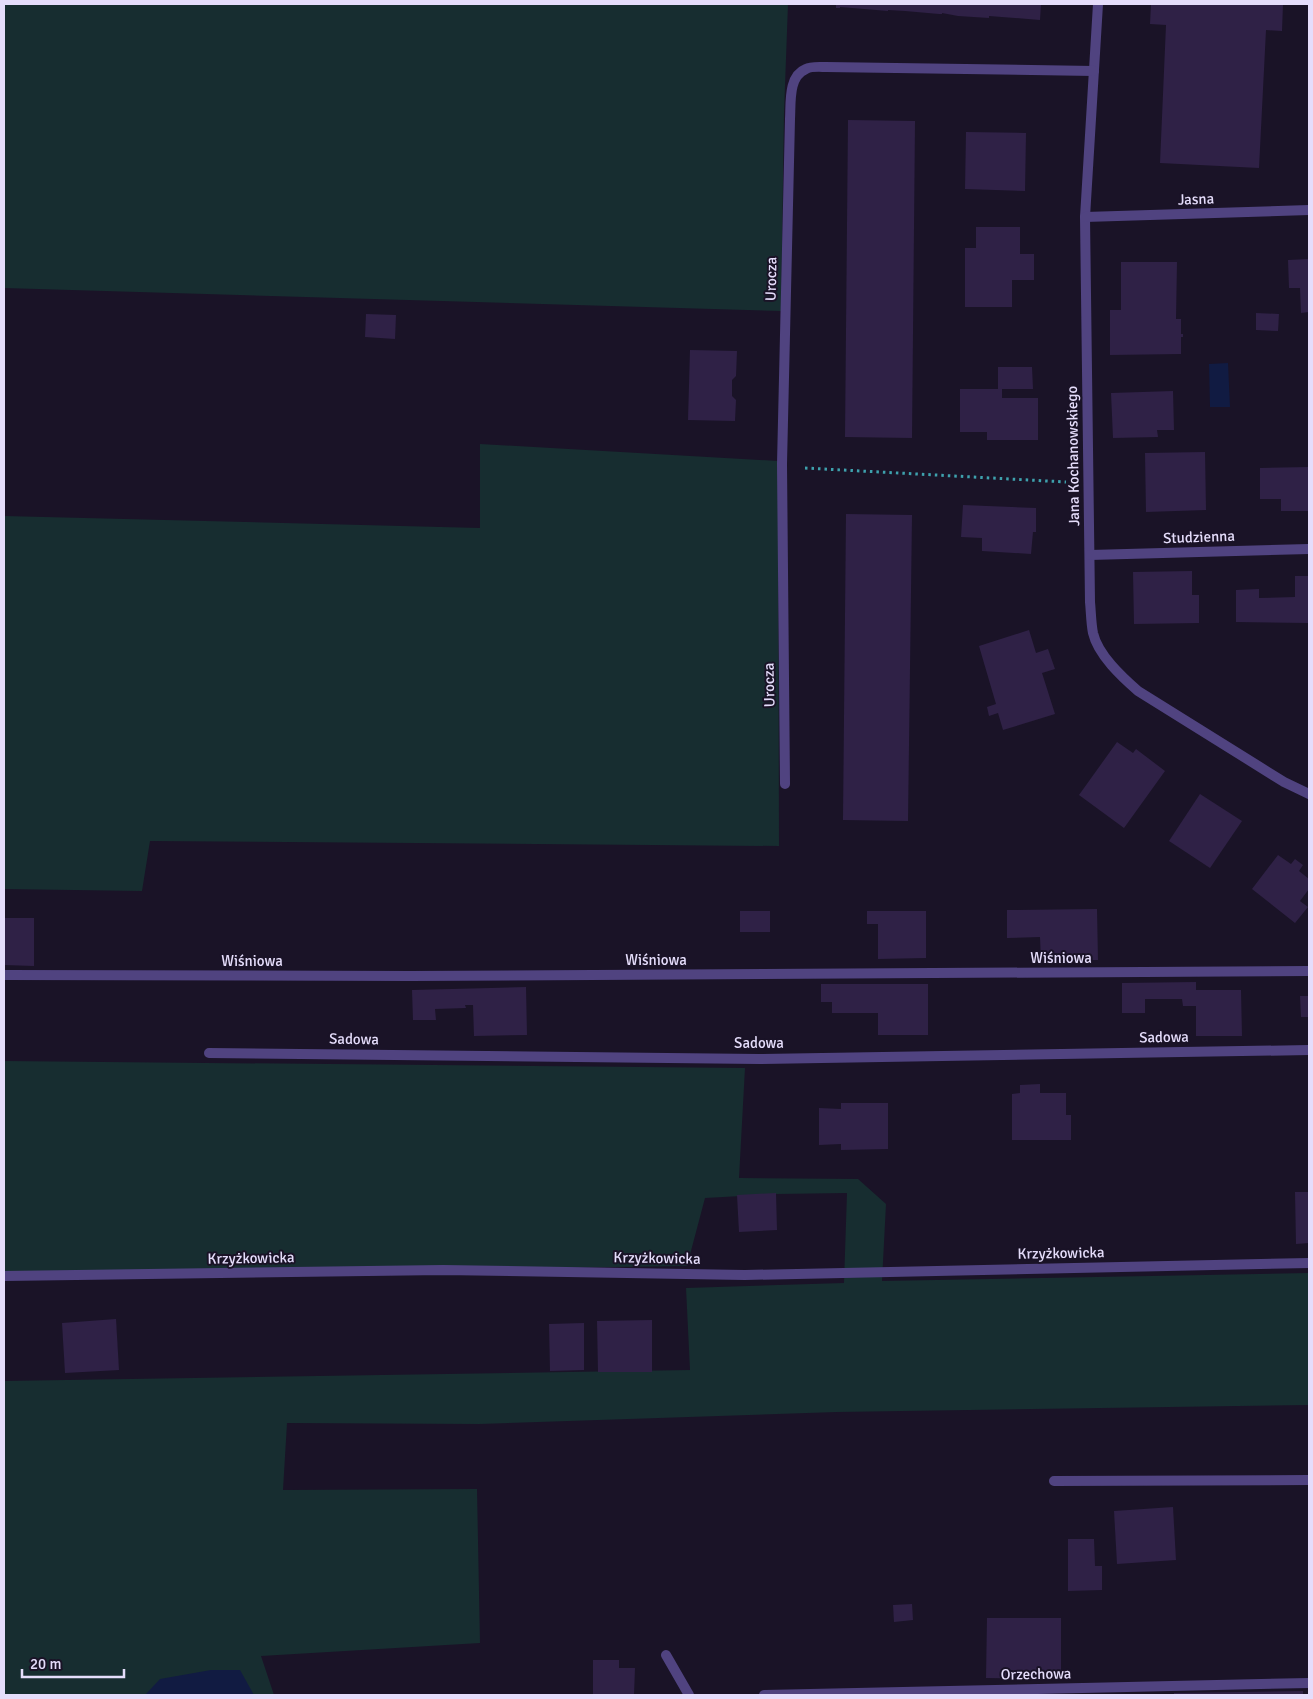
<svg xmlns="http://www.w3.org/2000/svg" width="1313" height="1699" viewBox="0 0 1313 1699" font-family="Signika,sans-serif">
	<rect width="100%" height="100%" fill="#1a1327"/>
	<g fill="#172d30">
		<path d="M4,4H788L784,113L781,311L4,288Z"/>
		<path d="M480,444L778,461L779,846L150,841L142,891L4,889V516L480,528Z"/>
		<path d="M4,1061L745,1068L739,1178L858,1179L886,1204L882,1281L1309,1273V1405L837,1412L479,1424L287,1423L283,1490L477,1489L480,1643L261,1656L274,1695H4V1381L690,1370L686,1288L844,1283L847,1193L776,1194L705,1198L687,1266L4,1276Z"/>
	</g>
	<g fill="#111b42">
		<path d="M1228,363L1230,407H1210L1209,364Z"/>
		<path d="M211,1670H240L254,1695H145L160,1679Z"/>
	</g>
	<g fill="#2f2146">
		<path d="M836,4H1041L1040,20L989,16V18L958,16L942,13V14H939L905,11L888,10V11L840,7V8H836Z"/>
		<path d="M1151,4H1283L1282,31L1266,30L1259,168L1160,163L1166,25L1150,24Z"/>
		<path d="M848,120L915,121L912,438L845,437Z"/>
		<path d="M966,132L1026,133L1025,191L965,189Z"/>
		<path d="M976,227H1020V254H1034V280H1012V307H965V248H976Z"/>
		<path d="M1309,259V312L1301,313L1300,288H1289L1288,260Z"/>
		<path d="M1121,262H1177L1176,319H1181V334H1183V337H1181V354L1110,355V310H1121Z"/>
		<path d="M1256,313L1279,314L1278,331L1256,330Z"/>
		<path d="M366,314L396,315L395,339L365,337Z"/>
		<path d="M690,350L737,351L736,376L732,380V396L736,400L735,421L688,420Z"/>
		<path d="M998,367H1032L1033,389H1002V398H1038V440H987V432H960V389H998Z"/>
		<path d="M1173,391L1174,430H1157L1158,437L1113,438L1111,393Z"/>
		<path d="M1205,452L1206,510L1146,512L1145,453Z"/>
		<path d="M1309,467V511H1281V499H1260V468Z"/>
		<path d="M963,505L1036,508V532H1033L1031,554L982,551V538L961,537Z"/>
		<path d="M846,514L912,515L908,821L843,820Z"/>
		<path d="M1192,571V595H1199V623L1134,624L1133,572Z"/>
		<path d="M1295,576H1309V623L1236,622V590L1259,589V598L1295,597Z"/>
		<path d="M1029,630L1036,653L1048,649L1055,669L1042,673L1055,714L1003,730L998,713L989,716L987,707L996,704L979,646Z"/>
		<path d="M1117,742L1133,753L1136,749L1165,771L1124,828L1079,795Z"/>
		<path d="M1200,794L1242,821L1210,868L1169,841Z"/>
		<path d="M1278,855L1291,864L1295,859L1303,865L1299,871L1309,879V889L1300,901L1308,907L1295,923L1252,889Z"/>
		<path d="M1097,909L1098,960L1041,961L1040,937L1007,938V910Z"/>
		<rect x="740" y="911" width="30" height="21"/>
		<path d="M867,911H926V958L878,959V924H867Z"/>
		<path d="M4,918H34V966L4,965Z"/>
		<path d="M1196,982V990H1241L1242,1036H1196V1006H1183L1182,999H1145V1013H1122V983Z"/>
		<path d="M821,984H928V1035H878V1013H832V1002H821Z"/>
		<path d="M526,987L527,1035L474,1036L473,1005H465L466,1008L435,1009L436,1020H413L412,990Z"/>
		<path d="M1300,996H1309V1017H1301Z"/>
		<path d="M1040,1084V1093H1066V1115H1071V1140H1012V1094L1020,1093V1085Z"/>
		<path d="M841,1103H888V1149L841,1150V1144L819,1145V1108L841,1109Z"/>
		<path d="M1295,1192H1309V1243L1296,1244Z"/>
		<path d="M776,1193L777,1230L739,1232L737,1195Z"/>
		<path d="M116,1319L119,1370L65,1373L62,1323Z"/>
		<path d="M652,1320V1372H598L597,1321Z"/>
		<path d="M584,1323V1370L550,1371L549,1324Z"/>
		<path d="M1173,1507L1176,1560L1117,1564L1114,1511Z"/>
		<path d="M1068,1539H1094L1095,1566H1102V1590L1068,1591Z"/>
		<path d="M912,1604L913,1620L894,1622L893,1605Z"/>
		<path d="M987,1618H1061V1679L986,1678Z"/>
		<path d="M593,1660H619V1668H635L634,1695H593Z"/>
		<path d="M1303,1691V1695H1174V1693Z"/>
	</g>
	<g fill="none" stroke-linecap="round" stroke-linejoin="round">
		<path stroke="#3ea1ad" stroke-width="3" stroke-dasharray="2.5 4" stroke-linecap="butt" d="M805,468L1066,482"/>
		<path stroke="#504380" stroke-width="10" d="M1054,1481L1309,1480"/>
		<g stroke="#504380" stroke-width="10">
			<path d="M1098,4L1085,217L1090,602C1091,612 1091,623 1093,633C1098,655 1122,677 1138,691L1284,782L1309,794"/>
			<path d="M1085,217L1309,210"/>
			<path d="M1090,555L1309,549"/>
			<path d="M785,784L782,464L790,119C791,103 788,76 806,69C811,66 820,67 826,67L1094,71"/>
			<path d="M4,975L411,976L1309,971"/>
			<path d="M209,1053L759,1059L1309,1050"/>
			<path d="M4,1276L443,1270L745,1275L1309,1263"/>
			<path d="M666,1655L689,1695"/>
			<path d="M764,1695L1309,1683"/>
		</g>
	</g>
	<g text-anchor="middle" stroke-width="4" stroke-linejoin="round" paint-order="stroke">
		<g font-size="15" fill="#e5ddfb" stroke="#1a1327">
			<text transform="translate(1196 199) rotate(-2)" y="5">Jasna</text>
			<text transform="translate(771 279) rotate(-89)" y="5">Urocza</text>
			<text transform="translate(1073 456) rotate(-91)" y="5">Jana Kochanowskiego</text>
			<text transform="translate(1199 537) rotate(-2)" y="5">Studzienna</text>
			<text transform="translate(769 685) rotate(-91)" y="5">Urocza</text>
			<text x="1061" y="963">Wiśniowa</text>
			<text x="656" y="965">Wiśniowa</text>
			<text x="252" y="966">Wiśniowa</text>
			<text transform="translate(1164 1037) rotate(-1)" y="5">Sadowa</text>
			<text transform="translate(354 1039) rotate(1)" y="5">Sadowa</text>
			<text x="759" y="1048">Sadowa</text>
			<text transform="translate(1061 1253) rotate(-1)" y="5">Krzyżkowicka</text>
			<text transform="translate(251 1258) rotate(-1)" y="5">Krzyżkowicka</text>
			<text transform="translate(657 1258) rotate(1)" y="5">Krzyżkowicka</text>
			<text transform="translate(1036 1674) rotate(-1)" y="5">Orzechowa</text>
		</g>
	</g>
	<rect width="1313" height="1699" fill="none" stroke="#e5ddfb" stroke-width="10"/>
	<path d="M22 1669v8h102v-8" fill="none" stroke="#e5ddfb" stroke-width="2.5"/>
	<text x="30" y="1669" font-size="15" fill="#e5ddfb" stroke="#1a1327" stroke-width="4" paint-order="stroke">20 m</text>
</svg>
